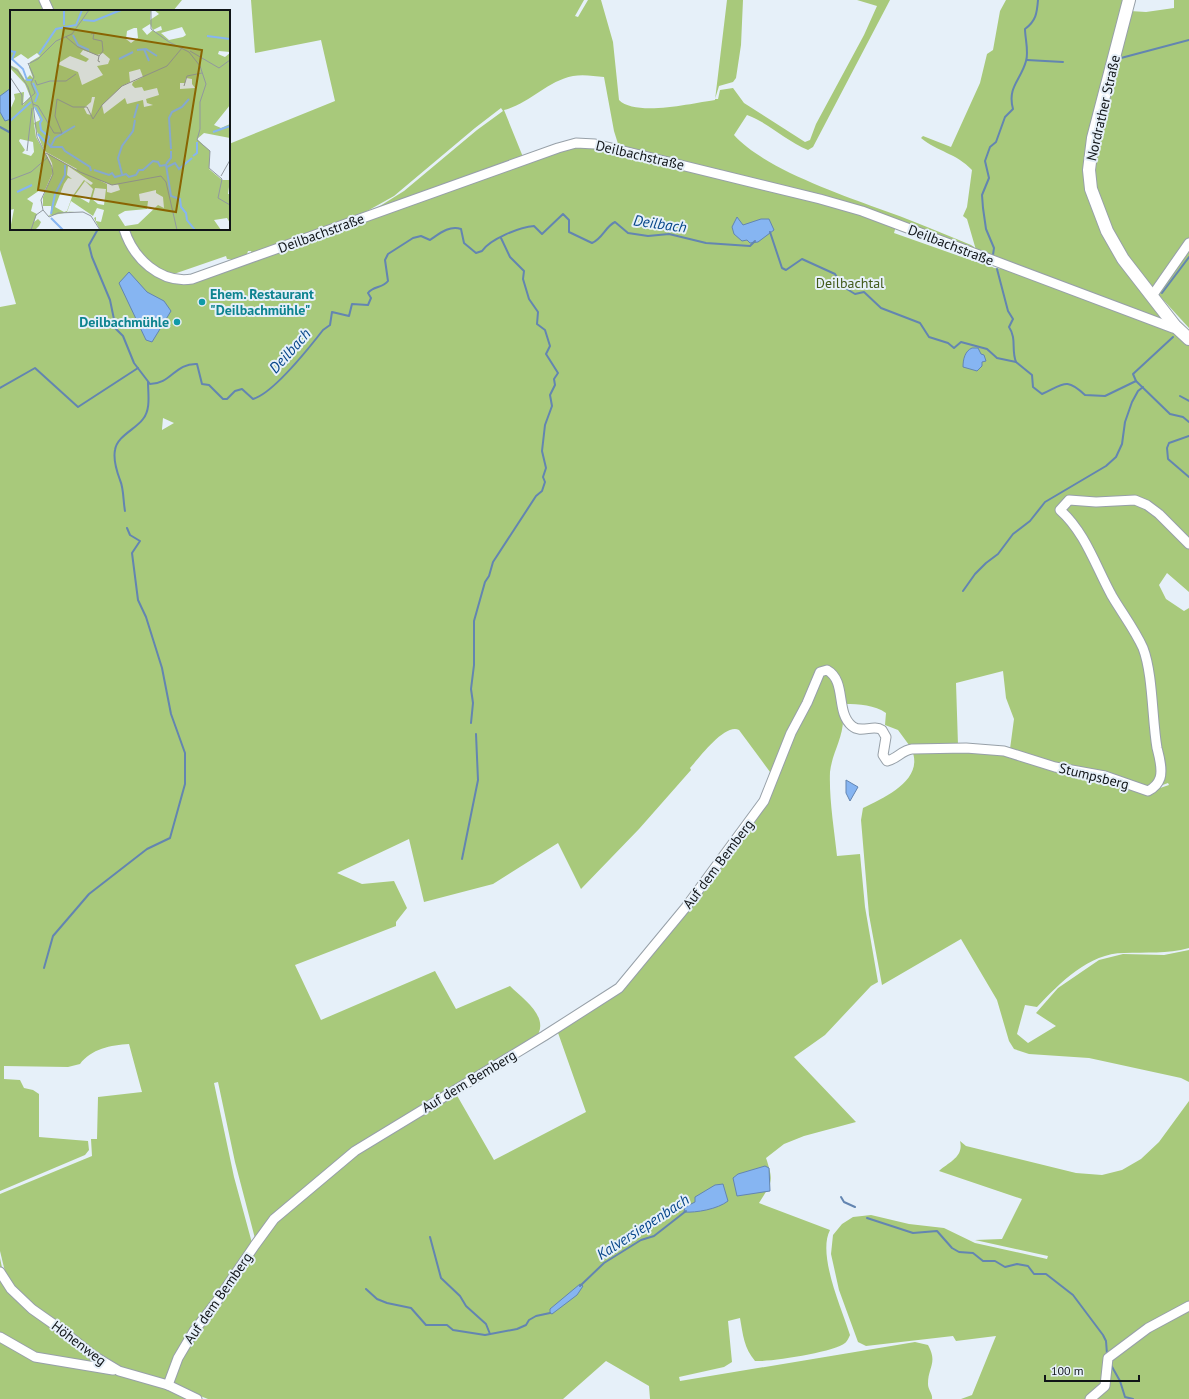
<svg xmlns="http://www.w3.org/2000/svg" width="1189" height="1399" viewBox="0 0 1189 1399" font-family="'PT Sans',sans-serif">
	<rect width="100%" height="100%" fill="#e6f0f9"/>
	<g fill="#a8c97b" fill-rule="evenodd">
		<path d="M0,0H41L46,11H11V229H122C134,264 156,290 197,280L559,150L576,146L594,147L820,202L896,226L894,233L976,262L978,258L994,268L1005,269L1174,332L1189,345V592L1167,573L1159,585L1166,599L1184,611L1189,608V948C1167,954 1146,952 1124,953C1089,953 1060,983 1037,1007L1025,1005L1017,1034L1028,1043L1056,1026L1036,1013L1058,988L1099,960L1123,954L1164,955L1189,950V1082L1181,1078L1089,1058L1029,1054L1014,1049L1009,1041L997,1000L961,939L882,985L869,915L861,820L863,808C886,797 926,779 911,748L938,746L1003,751L1055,768L1105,777L1148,792L1169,785L1168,783L1149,790L1106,774L1056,765L1010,749L1014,719L1006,698L1003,671L956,683L958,745H909L898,730L885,725L886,713C875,705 859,704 845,704L837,674L831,667H821L816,674L805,702L789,732L773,776L739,730C725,723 700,757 690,768L691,770L639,829L581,889L558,843L493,884L424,902L409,839L337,873L362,884L394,881L407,908L396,922V926L295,965L321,1020L435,971L456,1009L510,986C524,1000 553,1019 534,1040L358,1147L315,1181L323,1182L355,1155L455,1092L494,1160L586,1112L557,1030L623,985L681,916L766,802L777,777L792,734L821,673L827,672L832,675L844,715L843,717C844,737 832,753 830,772C829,799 834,828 837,856L860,854L865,907L878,982L871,986L825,1035L794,1057L856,1122L804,1136L784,1144L766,1158C774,1182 772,1182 759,1203L830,1230C817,1255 842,1309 850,1335C849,1337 847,1342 845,1343C835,1352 770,1362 755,1361C744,1348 743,1335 740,1318L728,1321L732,1362L724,1367L679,1377L680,1381L915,1342L928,1345C938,1363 928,1367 928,1384C928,1390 933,1394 932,1399H650L649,1386L606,1361L563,1399H208L177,1387L173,1382L174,1376L193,1333L217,1303L257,1246L235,1162L218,1082L214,1083L234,1177L252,1243L224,1286L189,1332L168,1379C158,1384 120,1369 110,1364L34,1307L7,1280L0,1251V1194L92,1156L91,1139H97L98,1097L142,1092L129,1044C111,1045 91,1049 80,1064L68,1067L4,1066V1079L20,1080L24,1088L33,1090L39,1094V1137L88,1141L89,1150L85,1155L0,1191V307L16,304L0,250ZM163,418L174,423L162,430V429Z"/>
		<path d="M46,0H182L173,11H51Z"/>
		<path d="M251,0H584L575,16L578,17L588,0H601L613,42L619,100C636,117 693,103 715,100L727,0H743L741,45L736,78L733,82L719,86L715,99H718L720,90L733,88L744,103L805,142L810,140L816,124L864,35L877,6L857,0H890L813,147L808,150C786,141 769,123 747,115L734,135C764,168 835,192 877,208C909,219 939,232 971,245L974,247L973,250L903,223L619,147L614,131L604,77C594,76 583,74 573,76C547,81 529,104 504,110L523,157L372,211L404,191L477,130L503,111L501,108L475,128L394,196L353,219L253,255L251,251H248L246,257L236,260L227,259L226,256L168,276L163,274L136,249L127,229H229V144L335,101L321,40L255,53Z"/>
		<path d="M1006,0H1127L1091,138L1089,190L1167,321L976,250L967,219L963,216L967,207L972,170C956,153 938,152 921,138L923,136L951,147L980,83L987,54L993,50L1000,11Z"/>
		<path d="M1174,0H1189V239L1151,291L1144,283L1103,213L1092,170L1108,95L1130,11L1146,12L1174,8Z"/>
		<path d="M1189,246V328L1157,293Z"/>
		<path d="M1189,1101V1399H961L972,1395L996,1336L956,1341L953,1336L866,1346L858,1342L839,1290L831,1254L833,1235L842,1224L853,1217L871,1215L909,1224L944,1228L975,1243L1047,1259L1048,1256L975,1240L1002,1239L1022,1199L939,1171C949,1162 964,1157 960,1141L966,1146L1076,1173L1102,1175L1122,1170L1141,1159L1159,1142Z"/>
		<path d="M0,1258L6,1287L104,1366L192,1399H0Z"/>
	</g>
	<g fill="#86b5f2" stroke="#6385b1">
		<path d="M11,88V119L5,121L0,112V96Z"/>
		<path d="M737,217L743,225L761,219H769L774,230L758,242L750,243L747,240L742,241L734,234L732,227Z"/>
		<path d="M129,272L147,292L164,301L171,311L152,342L146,340L119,283Z"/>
		<path d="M972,348H978L981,354L984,355L986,361L982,362V366L977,371L963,367C963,359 965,351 972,348Z"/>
		<path d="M846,780L858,787L850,801L846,793Z"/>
		<path d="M765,1166L769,1168L770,1191L737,1196L733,1178L738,1174Z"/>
		<path d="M723,1184L728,1201C718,1209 696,1213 684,1212L685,1207L695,1202V1197L715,1185Z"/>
		<path d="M580,1284L583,1286L577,1295L552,1314L550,1313V1309Z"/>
	</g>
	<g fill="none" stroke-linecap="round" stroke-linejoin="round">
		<g stroke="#6385b1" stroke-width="2">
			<path d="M1119,57L1121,58L1189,40"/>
			<path d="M1027,60L1063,62"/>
			<path d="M0,127L11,133"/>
			<path d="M98,229L89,245L92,257L110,300L116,329L123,336L134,363L150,384C171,384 175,363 197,364L202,384L209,385L223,399H227L235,391L242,389L253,399C274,393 309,348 323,330L330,325L332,312L349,316L352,304L368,305L371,298L368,293C373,286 383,288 388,281L385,260L388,254L413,238L421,236L430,240C439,234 449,225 461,229L464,243L476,253L482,251C490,239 520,227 534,226L542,234L563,214L569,220V232L592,243C603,238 605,227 615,222L628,233L648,236L669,234L706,243L750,246L755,241"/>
			<path d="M770,232L782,268L786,270L802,259L835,274L842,286L855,294L864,292L881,308L920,323L929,337L948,343L954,348L961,342L987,349L997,358L1016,362L1032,375L1033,387L1042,394C1064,384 1066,377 1085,395L1105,396L1136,381L1170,414L1183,417L1189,422"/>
			<path d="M993,255L994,248L986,229L983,208L982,195L989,178L985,161L990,147L996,142L1005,117L1013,109C1007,87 1021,80 1026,61C1029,52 1025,38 1025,29C1036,21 1037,13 1038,0"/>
			<path d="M997,269L1008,311L1013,319L1009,327C1017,339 1011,350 1016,362"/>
			<path d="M1162,293L1189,257"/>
			<path d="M1136,381L1133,374L1173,337"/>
			<path d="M0,388L35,368L78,407L138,368"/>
			<path d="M1180,396L1189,401"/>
			<path d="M1189,436L1169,443L1167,448L1168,459L1189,477"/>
			<path d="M125,511C123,501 124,489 120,480C117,472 113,460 115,450C117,436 136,429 143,419C151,409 148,394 148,382"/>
			<path d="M963,591L975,574L986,563L998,554L1013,534L1030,521L1045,502L1106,466L1116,457L1122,444L1125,422L1132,402L1138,391L1143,387"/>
			<path d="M471,723L473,703L471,689L474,665V621L485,582L489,576L493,562L536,496L542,491L545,482L543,477L546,468L542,451L545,425L552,406L550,395L555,385L554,379L558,373L546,354L550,346L545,330L537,324L538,312L529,299L523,279L524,271L510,257L501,238"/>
			<path d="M462,859L478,780L476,734"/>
			<path d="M44,968L53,936L89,894L147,849L170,838L185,784V753L171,714L162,668L146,617L138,600L132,553L140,541L130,535L127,528"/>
			<path d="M841,1197L844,1202L855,1207"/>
			<path d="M867,1218L913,1233L937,1231L952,1248L959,1252L973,1253L983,1261H995L1005,1267L1017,1264L1028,1266L1034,1274H1046L1073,1295L1103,1335L1106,1341L1107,1354"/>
			<path d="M430,1237L441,1278L460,1296L466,1306L486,1324L490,1334"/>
			<path d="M580,1286L604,1263L641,1240L654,1236L686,1211"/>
			<path d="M366,1289L377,1299L387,1303L411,1308L426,1325H447L453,1330L485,1335L517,1329L526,1325L529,1320L536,1316L550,1313"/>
			<path d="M1111,1365L1120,1381L1125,1397L1133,1399"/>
		</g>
		<defs>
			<g id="minor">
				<path d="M44,0L49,11"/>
				<path d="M124,229C133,258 160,284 192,279L558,148L576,143L595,144L820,199L862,211L1173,328L1175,326"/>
				<path d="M1152,296L1189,243"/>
				<path d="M0,1272L11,1289L32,1309L59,1328L94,1356L119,1371L168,1385L197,1399"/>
				<path d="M0,1337L35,1357L113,1370"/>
				<path d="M168,1385L178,1358L194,1331L215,1304L255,1245L274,1219L355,1151L544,1036L619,988L686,907L764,801L791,733L807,703L820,672L827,670C847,681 835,712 852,726C861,734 873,724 882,730L886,737L883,755L887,761C897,759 902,750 912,749L966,748L1004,751L1055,767L1105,776L1148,791C1154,788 1158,784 1160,778C1163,769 1159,756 1157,748C1152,719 1153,674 1143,648C1135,630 1122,613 1112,596C1096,567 1085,532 1060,510L1069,500L1096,502L1135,500L1147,505L1159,514L1189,544"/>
				<path d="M1090,1399L1105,1386L1108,1358L1148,1328L1189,1306"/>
			</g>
			<path id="major" d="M1129,0L1093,138L1089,170L1091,189L1107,231L1123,259L1175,326L1189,339"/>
		</defs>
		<use href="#minor" stroke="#97a0a8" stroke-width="11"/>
		<use href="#major" stroke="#97a0a8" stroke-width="14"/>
		<use href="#minor" stroke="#fff" stroke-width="9"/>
		<use href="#major" stroke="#fff" stroke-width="12"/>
	</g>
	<g fill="#0f9aa8" stroke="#e6f0f9" stroke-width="1.5">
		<circle cx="202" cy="302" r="4"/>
		<circle cx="177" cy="322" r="4"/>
	</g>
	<g text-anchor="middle" stroke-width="4" stroke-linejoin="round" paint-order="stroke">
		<g font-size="14" fill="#111518" stroke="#e6f0f9">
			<text transform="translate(1103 108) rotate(-77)" y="5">Nordrather Straße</text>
			<text transform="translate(640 155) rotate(13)" y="5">Deilbachstraße</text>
			<text transform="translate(321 233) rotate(-20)" y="5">Deilbachstraße</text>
			<text transform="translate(951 245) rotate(21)" y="5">Deilbachstraße</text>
			<text transform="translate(1094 776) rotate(14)" y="5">Stumpsberg</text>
			<text transform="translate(718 864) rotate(-53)" y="5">Auf dem Bemberg</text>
			<text transform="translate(469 1081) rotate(-31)" y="5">Auf dem Bemberg</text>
			<text transform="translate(218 1298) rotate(-55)" y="5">Auf dem Bemberg</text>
			<text transform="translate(79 1343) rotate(37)" y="5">Höhenweg</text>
		</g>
		<g font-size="14" fill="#425a1a" stroke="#e6f0f9">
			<text x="850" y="288">Deilbachtal</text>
		</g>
		<g font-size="14" font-weight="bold" fill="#0d838f" stroke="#e6f0f9" text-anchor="start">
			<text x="210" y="299">Ehem. Restaurant<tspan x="210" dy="16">"Deilbachmühle"</tspan></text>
			<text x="169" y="327" text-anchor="end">Deilbachmühle</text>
		</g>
		<g font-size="15" font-style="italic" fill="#074689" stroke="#e6f0f9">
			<text transform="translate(660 224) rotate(8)" y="5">Deilbach</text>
			<text transform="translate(290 351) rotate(-48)" y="5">Deilbach</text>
			<text transform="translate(643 1227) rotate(-33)" y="5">Kalversiepenbach</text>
		</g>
	</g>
	<g transform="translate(10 10)">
		<rect width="220" height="220" fill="#e6f0f9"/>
		<path d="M0,0H141L140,10L149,4L144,0H220V42L209,41L208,44L215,47L220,43V95L204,115L211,118L220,114V128L194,123L187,129L200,141L199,159L212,170H220L218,184H220V213L217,208L204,210L211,220H90L84,208L86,207V211L91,212L94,200L87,198L83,206L61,191L57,202L65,201L38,206L41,204V196H33V187L42,166L43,161L42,153L37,143L66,160L67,159L36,142L32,136L24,113L30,110L29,107L23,95L24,114L26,127L40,152L43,162L35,180H30L17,189L23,193L21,201L27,204L24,212L28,209L31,212L29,216L25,220H0L4,199L0,200V100L5,89L4,84L14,82L13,95L20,87L22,91L15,74L0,58V55L8,59L15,70L20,65L23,68L19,57L20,52L30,46L27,43L18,49L11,44L0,51ZM140,14L143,20L151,16L152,20L145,22L147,24L143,20L137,25L132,19ZM172,17L176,25L173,27L159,30L151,23ZM124,18H127L128,28L121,33L116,29L117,21ZM73,40L87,45L93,43L100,49L98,54L87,56L93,65L72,75L68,62L47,54L60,46L76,52L79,49L70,44ZM130,59L133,67L123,72L122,75L125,78L132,77L134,81L147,78L149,85L136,89L137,93L143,95L134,97L133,90L117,94L115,88L94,104L92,95L112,76L120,72L119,62ZM176,68L182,69V74L185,78L170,79V73H175ZM82,87H85L81,105L77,104L74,98L81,92ZM10,129L23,132L24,142L21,146L12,143L15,140L9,131ZM58,156L83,173L81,175L74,170L62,187L57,201L54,202L45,197L54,174L58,168L62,169L57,165ZM89,170L102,175L120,172L108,174L110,180L101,183L97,182V174ZM75,171L83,179L79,193L65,185ZM85,178L96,179L94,195L88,194L82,189ZM146,180V183L153,187L154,198L148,195L128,214L115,216L108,205L115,201L137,199L138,191H130L129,184Z" fill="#a8c97b" fill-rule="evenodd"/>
		<path fill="none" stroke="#86b5f2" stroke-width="2" d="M54,0V15M73,10L84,11L111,0M63,25L68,35L79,40M197,26L220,29M134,39L139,51M127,40L136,39L147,46M0,41L5,42L2,49L13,59L17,70H22M29,44L46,19L66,15L72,0M109,49L123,42M23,73L28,84L25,92M25,97L32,110L30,113L31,120L39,127L37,132L41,137H52L55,141L80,157L81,161M124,108L128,94M0,111L21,92M203,122L220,116M28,124L37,134M41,136L45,128L65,116M161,139L159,108L162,102L172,97L179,89M183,146L187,143V132M156,154L161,148V141M157,157L165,153L169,159L182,148M84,160L99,165L102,163L105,167L116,164L119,167L126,165L129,160H133L143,151L148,152L150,156L156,155L161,186L170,189L171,197L176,203L177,210L185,220M112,164L108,148L112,136L123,121L125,110M7,182L22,175M41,204L45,184L55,165V155M41,208L53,220"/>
		<path fill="none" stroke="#91989f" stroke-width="1" d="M141,0V19L159,32L179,42L190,56L196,74L190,92V119L187,130L200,141L199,158L212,169L208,188L220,195M81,24L84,23L83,29L92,31L93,41L89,46M56,27L68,37L89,46L88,51L90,52M180,41L209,58L220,50M18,54L28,49L46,31L62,24L79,0M0,56L8,61L18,77L23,94L27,127L42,157L43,164L31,190L33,200L39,207L48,203L73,202L81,206L90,220M0,67L12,85V95L25,83L21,73L24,67L18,53M25,70L27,75L40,71H56L66,64M174,76L177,66L192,63M23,94L28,96L44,123H52L45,106L47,89L63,97H77L83,109M83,109L92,95L112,76L157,56L172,38M17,141L22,98M36,143L70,162L102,175L151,166L156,172L167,220M211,166L220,150M0,170L21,162L38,147M21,220L26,205L33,200"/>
		<path fill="#896402" fill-opacity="0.15" stroke="#896402" stroke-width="2" d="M54,18L192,40L166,202L28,180Z"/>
		<rect width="220" height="220" fill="none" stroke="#111518" stroke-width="2"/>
	</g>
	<path d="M1045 1375v6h94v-6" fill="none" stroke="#111518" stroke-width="2"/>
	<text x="1051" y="1375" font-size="12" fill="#111518" stroke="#e6f0f9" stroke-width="3" paint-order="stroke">100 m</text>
</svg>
